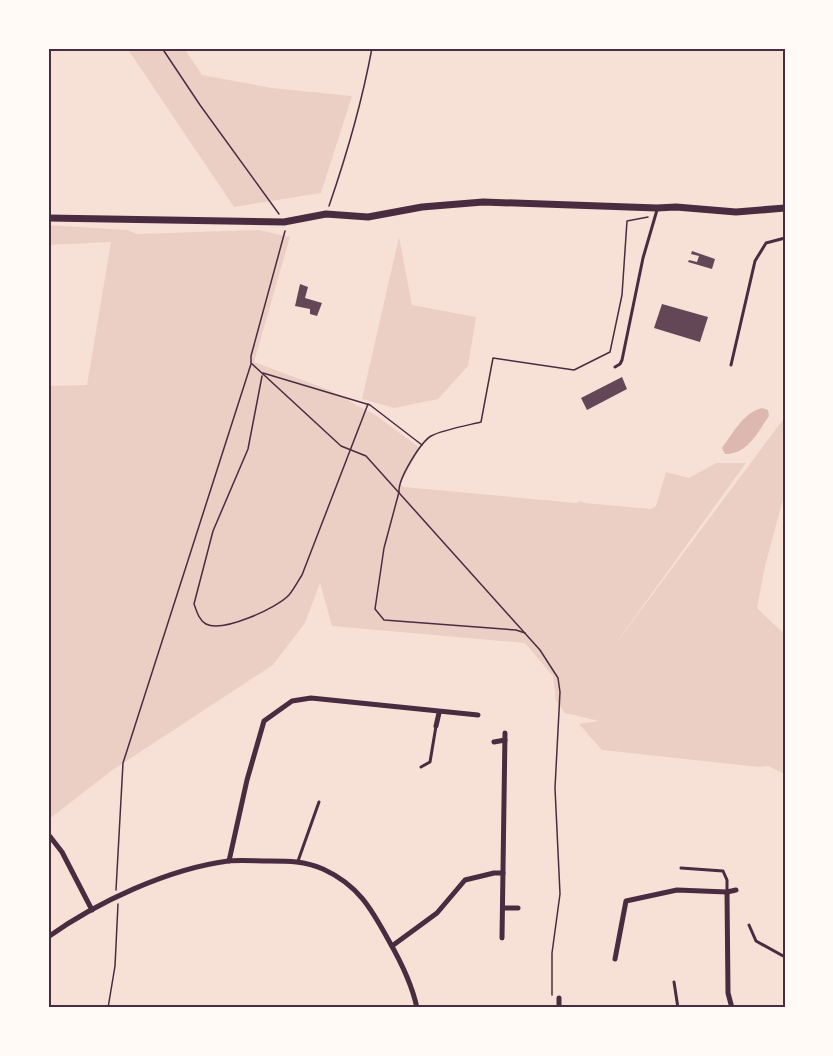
<svg xmlns="http://www.w3.org/2000/svg" width="833" height="1056" viewBox="0 0 833 1056" font-family="Rubik,sans-serif">
	<rect width="100%" height="100%" fill="#f7e1d7"/>
	<g fill="#ebcfc5">
		<path d="M127,48H184L202,75L272,88L352,96L321,193L234,207Z"/>
		<path d="M48,225L128,230L136,234L259,230L290,237L254,362L329,390L377,416L420,448L400,484L404,487L576,503L581,501L585,503L651,509L656,506L666,472L689,478L716,463H746L611,650L785,417V492L765,566L757,608L782,632L785,627V774L768,766L759,767L602,750L579,724L599,721L565,713L556,701L553,676L525,643L332,626L320,583L305,623L273,665L111,771L48,820V386L87,385L111,242L48,245Z"/>
		<path d="M399,237L412,305L476,317L468,366L438,399L394,408L362,399Z"/>
	</g>
	<path fill="#dcb8b0" d="M762,408L768,410L769,416C757,433 748,454 725,454L722,448C733,433 744,412 762,408Z"/>
	<g fill="#644757">
		<path d="M692,251L715,259L712,269L688,262L689,260L697,262L699,256L691,254Z"/>
		<path d="M300,284L308,287L305,298L322,303L317,316L310,314V309L295,306Z"/>
		<path d="M662,304L708,317L700,342L654,328Z"/>
		<path d="M622,377L627,389L587,410L581,398Z"/>
	</g>
	<g fill="none" stroke-linecap="round" stroke-linejoin="round">
		<g stroke="#4a2c40" stroke-width="1.5">
			<path d="M162,48L200,105L279,214"/>
			<path d="M329,206C347,154 362,102 372,48"/>
			<path d="M285,231L251,356V363L341,446L366,456L540,650L558,678L560,692L555,788L560,894L552,953V995"/>
			<path d="M263,373L370,405L422,445"/>
			<path d="M262,376L248,449L213,531L194,604C197,612 199,620 206,624C222,633 277,608 289,595C294,589 298,581 302,575L368,404"/>
			<path d="M525,633L516,630L384,620L375,609L384,548L399,492C398,479 420,443 431,436C442,430 469,425 481,422L493,358L574,370L610,352L622,295L627,221L648,217"/>
			<path d="M116,890L123,763L251,364"/>
			<path d="M108,1008L115,966L118,904"/>
		</g>
		<g stroke="#4a2c40" stroke-width="3">
			<path d="M731,365L755,261L766,243L785,238"/>
			<path d="M615,367L620,364L622,360L643,258L657,210"/>
			<path d="M421,767L430,762L436,726"/>
			<path d="M298,861L319,802"/>
			<path d="M681,868L723,871L727,880V891"/>
			<path d="M749,925L756,941L785,957"/>
			<path d="M674,982L678,1008"/>
		</g>
		<g stroke="#4a2c40" stroke-width="5">
			<path d="M436,726L439,713"/>
			<path d="M494,742L505,740"/>
			<path d="M48,834L62,852L92,910"/>
			<path d="M229,861L247,780L264,721L292,701L311,698L478,715"/>
			<path d="M727,892L728,993L732,1008"/>
			<path d="M503,908H518"/>
			<path d="M48,937C97,902 168,869 228,861C241,860 256,861 269,861C288,861 305,861 323,869C358,885 371,908 389,941C401,962 412,984 417,1008"/>
			<path d="M502,938L505,733"/>
			<path d="M392,946L437,913L465,880L494,873H503"/>
			<path d="M615,959L626,901L677,890L727,892L736,890"/>
			<path d="M559,998V1008"/>
		</g>
		<path stroke="#4a2c40" stroke-width="7" d="M48,218L284,222L326,214L368,217L422,207L483,202L657,208L676,207L736,212L785,208"/>
	</g>
	<rect width="833" height="1056" fill="none" stroke="#fffaf5" stroke-width="99"/>
	<rect x="50" y="50" width="734" height="956" fill="none" stroke="#4a2c40" stroke-width="2"/>
</svg>
